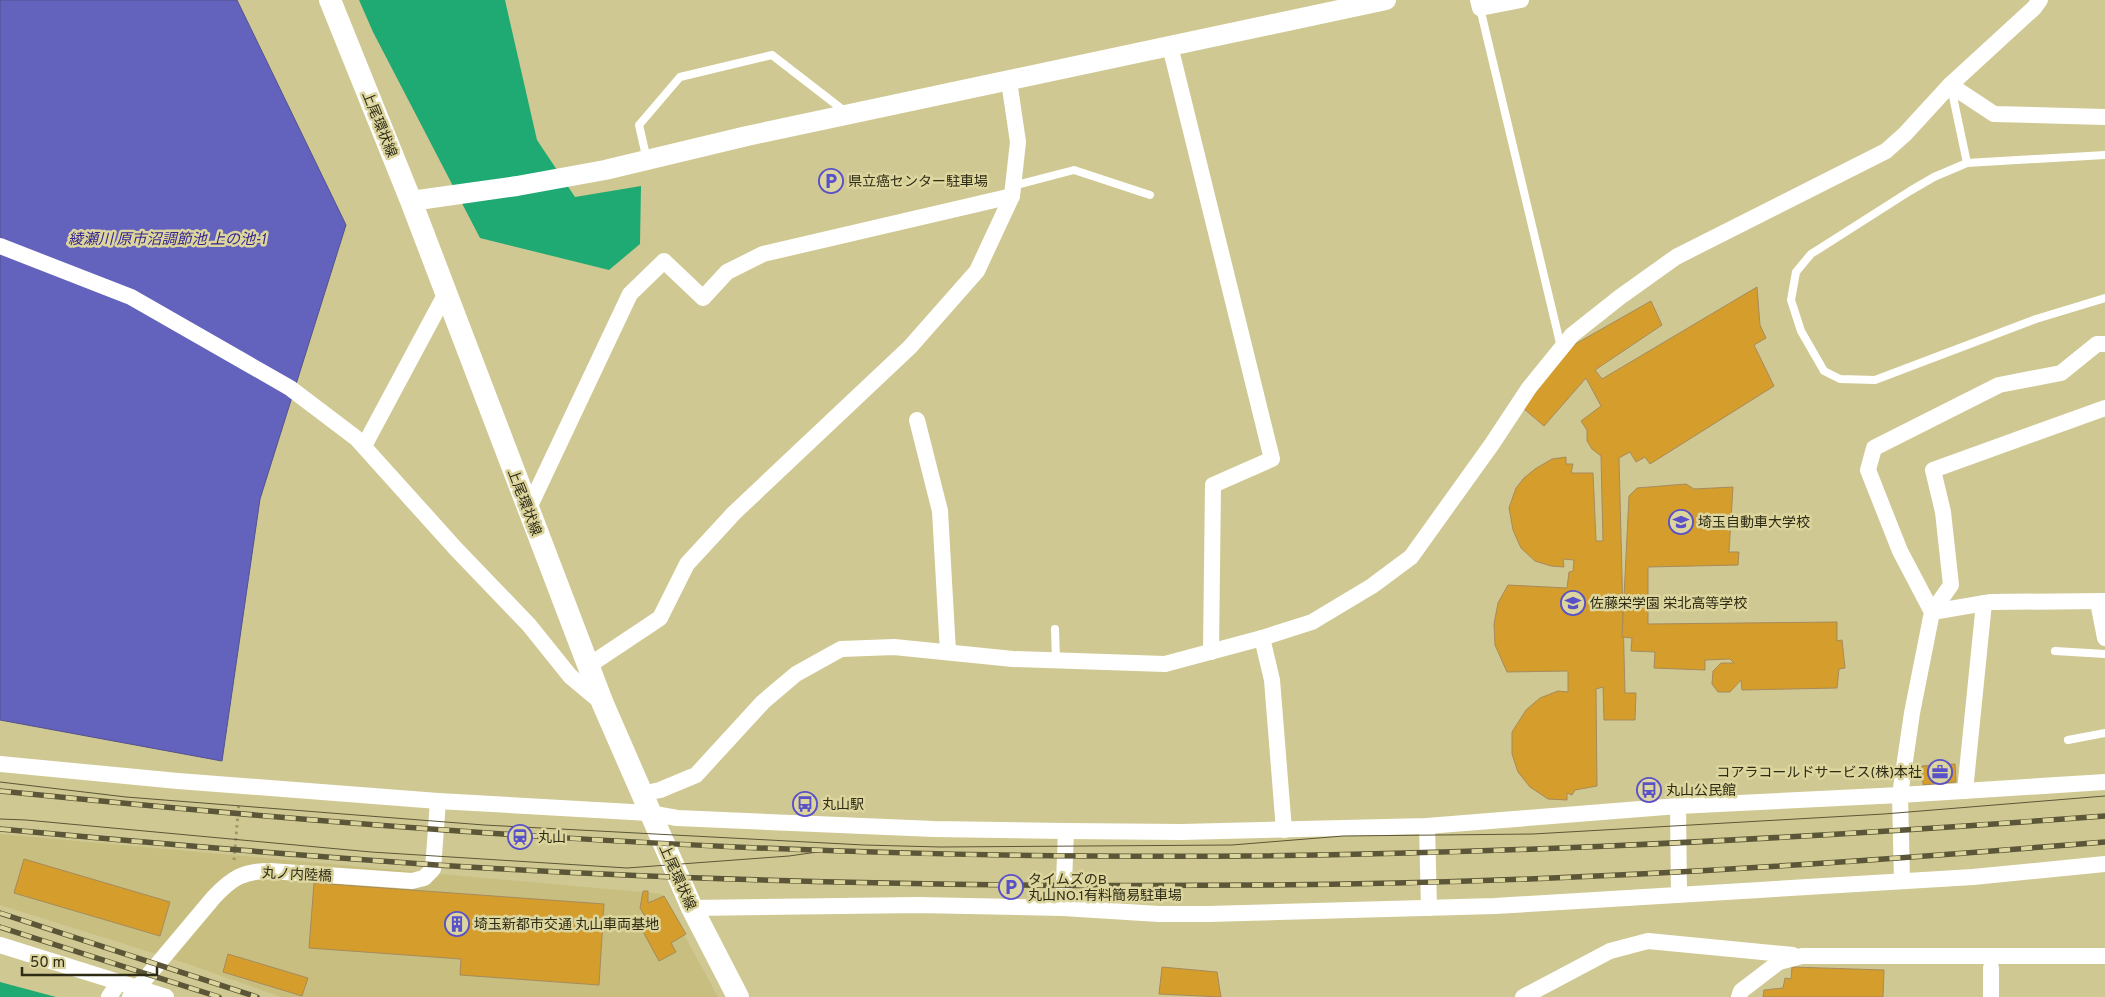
<svg xmlns="http://www.w3.org/2000/svg" width="2105" height="997" viewBox="0 0 2105 997" font-family="Overpass,'Noto Sans JP',sans-serif">
	<rect width="100%" height="100%" fill="#d0c892"/>
	<path fill="#c7be80" d="M0,834L662,894L718,997H281L185,963L0,905Z"/>
	<g fill="#1fa973">
		<path d="M359,0H505L537,140L575,197L641,186L640,244L609,270L480,238L373,32Z"/>
		<path d="M0,982L56,997H0Z"/>
	</g>
	<path fill="#6363bd" stroke="#53528b" d="M0,0H237L346,225L260,499L222,761L0,720Z"/>
	<g fill="#d49d2c" stroke="#a68b5c">
		<path d="M1757,287L1760,325L1766,338L1754,345L1774,386L1650,464L1645,457L1636,462L1630,452L1619,458L1625,693H1636L1635,720H1604L1603,687L1596,689L1597,786L1575,790L1572,795L1567,793V800L1548,799L1530,787L1518,772L1512,754V732L1526,710L1540,698L1558,691L1568,692V671L1507,672L1495,645L1494,624L1498,603L1508,585L1567,588L1569,572L1573,571L1574,560L1563,559L1564,567L1551,566L1535,561L1521,548L1513,530L1509,508L1516,488L1524,478L1535,469L1552,459L1566,457V464H1573L1571,473H1593L1596,541H1603L1601,456L1592,449L1587,441V430L1581,421L1601,406L1586,378L1544,426L1523,408L1570,347L1651,301L1662,325L1595,370L1602,379Z"/>
		<path d="M1686,484L1694,489L1733,487L1729,552H1739L1738,565L1648,567V624L1837,622V641L1842,640L1845,668L1839,669L1837,688L1742,690L1741,680L1730,692H1718L1712,684L1713,671L1721,663H1734L1730,659L1705,660V670L1654,668L1655,652L1631,651L1632,638L1622,637L1629,496L1637,488Z"/>
		<path d="M1955,764L1956,782L1923,785L1922,766Z"/>
		<path d="M24,859L170,902L160,936L14,893Z"/>
		<path d="M314,883L604,904L599,985L460,975L461,959L309,948Z"/>
		<path d="M643,891H648V903L664,896L686,934L671,943L676,952L659,961L641,928L649,923L640,908Z"/>
		<path d="M228,954L308,978L302,996L223,972Z"/>
		<path d="M1162,967L1217,972L1221,997L1159,994Z"/>
		<path d="M1792,967L1884,970L1883,997H1763L1764,990L1783,988L1785,978L1791,979Z"/>
	</g>
	<g fill="none" stroke-linecap="round" stroke-linejoin="round">
		<path stroke="#9d966a" stroke-width="3" stroke-dasharray="2.5 4" stroke-linecap="butt" d="M234,860L239,802"/>
		<g stroke="#fff" stroke-width="8">
			<path d="M1480,8L1561,347"/>
			<path d="M1951,87L1967,163L2105,155"/>
			<path d="M647,160L639,125L680,77L772,55L847,113"/>
			<path d="M1967,163L1934,177L1910,191L1811,254L1796,272L1791,300L1801,331L1824,371L1840,379L1875,380L2036,319L2105,298"/>
			<path d="M1013,186L1074,170L1150,195"/>
			<path d="M1055,629L1056,660"/>
			<path d="M2055,651L2105,654"/>
			<path d="M2068,740L2105,733"/>
		</g>
		<g stroke="#fff" stroke-width="16">
			<path d="M1478,0L1480,8L1521,0"/>
			<path d="M1170,46L1272,459L1213,485L1211,652"/>
			<path d="M1950,85L1994,114L2105,117"/>
			<path d="M0,246L131,297L290,388L356,438L456,549L529,625L570,676L601,702"/>
			<path d="M917,420L940,511L948,652"/>
			<path d="M364,446L446,293"/>
			<path d="M528,510L630,294L664,261L703,298L727,272L763,254L1012,196"/>
			<path d="M2098,602L2105,638"/>
			<path d="M1932,612L1951,585L1943,512L1933,470L2105,408"/>
			<path d="M1932,612L1991,602L2105,601"/>
			<path d="M1262,638L1272,680L1284,830"/>
			<path d="M588,666L660,618L687,564L734,513L910,347L977,271L1012,196L1018,142L1009,81"/>
			<path d="M0,764L178,781L438,801L649,813L677,818L934,829L1066,831L1181,832L1427,826L1678,806L1900,795L2105,782"/>
			<path d="M1965,791L1984,603"/>
			<path d="M641,794L660,790L696,775L763,702L796,674L841,649L894,647L1013,659L1165,664L1262,638L1312,622L1372,586L1411,557L1492,444L1529,388L1572,335L1620,297L1676,257L1886,151L1905,134L1950,85L2034,8L2040,0"/>
			<path d="M1678,806L1679,895"/>
			<path d="M1427,826L1429,908"/>
			<path d="M1902,881L1900,795L1912,713L1932,612L1900,551L1868,470L1874,448L1999,385L2061,373L2097,344H2105"/>
			<path d="M692,908L918,905L1063,908L1159,914H1208L1495,906L1973,877L2105,864"/>
			<path d="M1063,908L1066,831"/>
			<path d="M0,945L166,997"/>
			<path d="M1991,968V997"/>
			<path d="M109,997L119,982"/>
			<path d="M130,997L214,897C232,878 243,871 270,871L412,881L424,878L433,869L438,801"/>
			<path d="M1523,997L1610,951L1648,941L1793,955"/>
			<path d="M1739,997L1741,991L1779,962L1802,956H2105"/>
		</g>
		<path stroke="#fff" stroke-width="20" d="M411,201L517,186L605,170L747,136L1386,0"/>
		<path stroke="#fff" stroke-width="22" d="M330,0L411,201L603,704L692,908L738,997"/>
		<g stroke="#5b5637" stroke-width="1">
			<path d="M0,782L126,797L484,825L864,845L940,847L1232,845L1343,836L1533,834L1884,814L2105,796"/>
			<path d="M0,819L26,820L371,852L627,868L789,856L839,849"/>
		</g>
		<defs>
			<g id="rail">
				<path d="M0,791C362,828 725,854 1089,856C1428,859 1767,841 2105,816"/>
				<path d="M0,829C162,844 324,858 486,868C743,883 1001,887 1259,885C1541,884 1824,865 2105,842"/>
				<path d="M0,913L257,997"/>
				<path d="M0,927L219,997"/>
			</g>
		</defs>
		<use href="#rail" stroke="#5b5637" stroke-width="5.5"/>
		<use href="#rail" stroke="#ddd59e" stroke-width="4" stroke-dasharray="11" stroke-linecap="butt"/>
	</g>
	<defs>
		<symbol id="parking-ring" viewBox="-11 -11 22 22"><circle r="9.5" fill="#ddd59e" stroke="#5951c9" stroke-width="1.5"/><path d="M-3.5-5.5H1a3.5 3.5 0 0 1 0 7H-1V5.5H-3.5ZM-1-3.4V-.6H.8a1.4 1.4 0 0 0 0-2.8Z" fill="#5951c9"/></symbol>
		<symbol id="university-ring" viewBox="-11 -11 22 22"><circle r="9.5" fill="#ddd59e" stroke="#5951c9" stroke-width="1.5"/><path d="M0-5L7-2L0 1L-7-2ZM-4 1L0 2.5L4 1V4Q0 6-4 4Z" fill="#5951c9"/></symbol>
		<symbol id="school-ring" viewBox="-11 -11 22 22"><circle r="9.5" fill="#ddd59e" stroke="#5951c9" stroke-width="1.5"/><path d="M0-5L7-2L0 1L-7-2ZM-4 1L0 2.5L4 1V4Q0 6-4 4Z" fill="#5951c9"/></symbol>
		<symbol id="office-ring" viewBox="-11 -11 22 22"><circle r="9.5" fill="#ddd59e" stroke="#5951c9" stroke-width="1.5"/><path d="M-6-3h4V-5.5h4V-3h4V5H-6ZM-1-4.5V-3h2v-1.5ZM-6 0V1H6V0Z" fill="#5951c9"/></symbol>
		<symbol id="bus-ring" viewBox="-11 -11 22 22"><circle r="9.5" fill="#ddd59e" stroke="#5951c9" stroke-width="1.5"/><path d="M-5-6H5V4H4V6H2V4H-2V6H-4V4H-5ZM-3.5-4V0h7V-4ZM-3.5 1.2v1.5H-2V1.2ZM2 1.2v1.5H3.5V1.2Z" fill="#5951c9"/></symbol>
		<symbol id="station-ring" viewBox="-11 -11 22 22"><circle r="9.5" fill="#ddd59e" stroke="#5951c9" stroke-width="1.5"/><path d="M-3-6H3Q5-6 5-4V2Q5 4 3 4L4.5 6H3L1.5 4h-3L-3 6H-4.5L-3 4Q-5 4-5 2V-4Q-5-6-3-6ZM-3.5-4v3h7v-3ZM-3.5 1v1.5H-2V1ZM2 1v1.5H3.5V1Z" fill="#5951c9"/></symbol>
		<symbol id="building-ring" viewBox="-11 -11 22 22"><circle r="9.5" fill="#ddd59e" stroke="#5951c9" stroke-width="1.5"/><path d="M-4-6H4V6H1V3H-1V6H-4ZM-2.5-4.3h1.7v1.8h-1.7ZM.8-4.3h1.7v1.8H.8ZM-2.5-1h1.7V.8h-1.7ZM.8-1h1.7V.8H.8Z" fill="#5951c9"/></symbol>
	</defs>
	<g fill-rule="evenodd">
		<use href="#parking-ring" x="817" y="167" width="28" height="28"/>
		<use href="#university-ring" x="1667" y="508" width="28" height="28"/>
		<use href="#school-ring" x="1559" y="589" width="28" height="28"/>
		<use href="#office-ring" x="1926" y="758" width="28" height="28"/>
		<use href="#bus-ring" x="1635" y="776" width="28" height="28"/>
		<use href="#bus-ring" x="791" y="790" width="28" height="28"/>
		<use href="#station-ring" x="506" y="823" width="28" height="28"/>
		<use href="#parking-ring" x="997" y="873" width="28" height="28"/>
		<use href="#building-ring" x="443" y="910" width="28" height="28"/>
	</g>
	<g text-anchor="middle" stroke-width="5" stroke-linejoin="round" paint-order="stroke">
		<g font-size="14" fill="#2e2b15" stroke="#ddd59e">
			<text transform="translate(380 124) rotate(68)" y="5">上尾環状線</text>
			<text transform="translate(525 502) rotate(69)" y="5">上尾環状線</text>
			<text transform="translate(297 874) rotate(3)" y="5">丸ノ内陸橋</text>
			<text transform="translate(678 877) rotate(66)" y="5">上尾環状線</text>
		</g>
		<g font-size="14" fill="#2e2b15" stroke="#ddd59e" text-anchor="start">
			<text x="848" y="186">県立癌センター駐車場</text>
			<text x="1698" y="527">埼玉自動車大学校</text>
			<text x="1590" y="608">佐藤栄学園 栄北高等学校</text>
			<text x="1922" y="777" text-anchor="end">コアラコールドサービス(株)本社</text>
			<text x="1666" y="795">丸山公民館</text>
			<text x="822" y="809">丸山駅</text>
			<text x="538" y="842">丸山</text>
			<text x="1028" y="884">タイムズのB<tspan x="1028" dy="16">丸山NO.1有料簡易駐車場</tspan></text>
			<text x="474" y="929">埼玉新都市交通 丸山車両基地</text>
		</g>
		<g font-size="15" font-style="italic" fill="#342490" stroke="#ddd59e">
			<text x="167" y="244">綾瀬川 原市沼調節池 上の池-1</text>
		</g>
	</g>
	<path d="M22 967v8h135v-8" fill="none" stroke="#2e2b15" stroke-width="2.5"/>
	<text x="30" y="967" font-size="15" fill="#2e2b15" stroke="#ddd59e" stroke-width="4" paint-order="stroke">50 m</text>
</svg>
